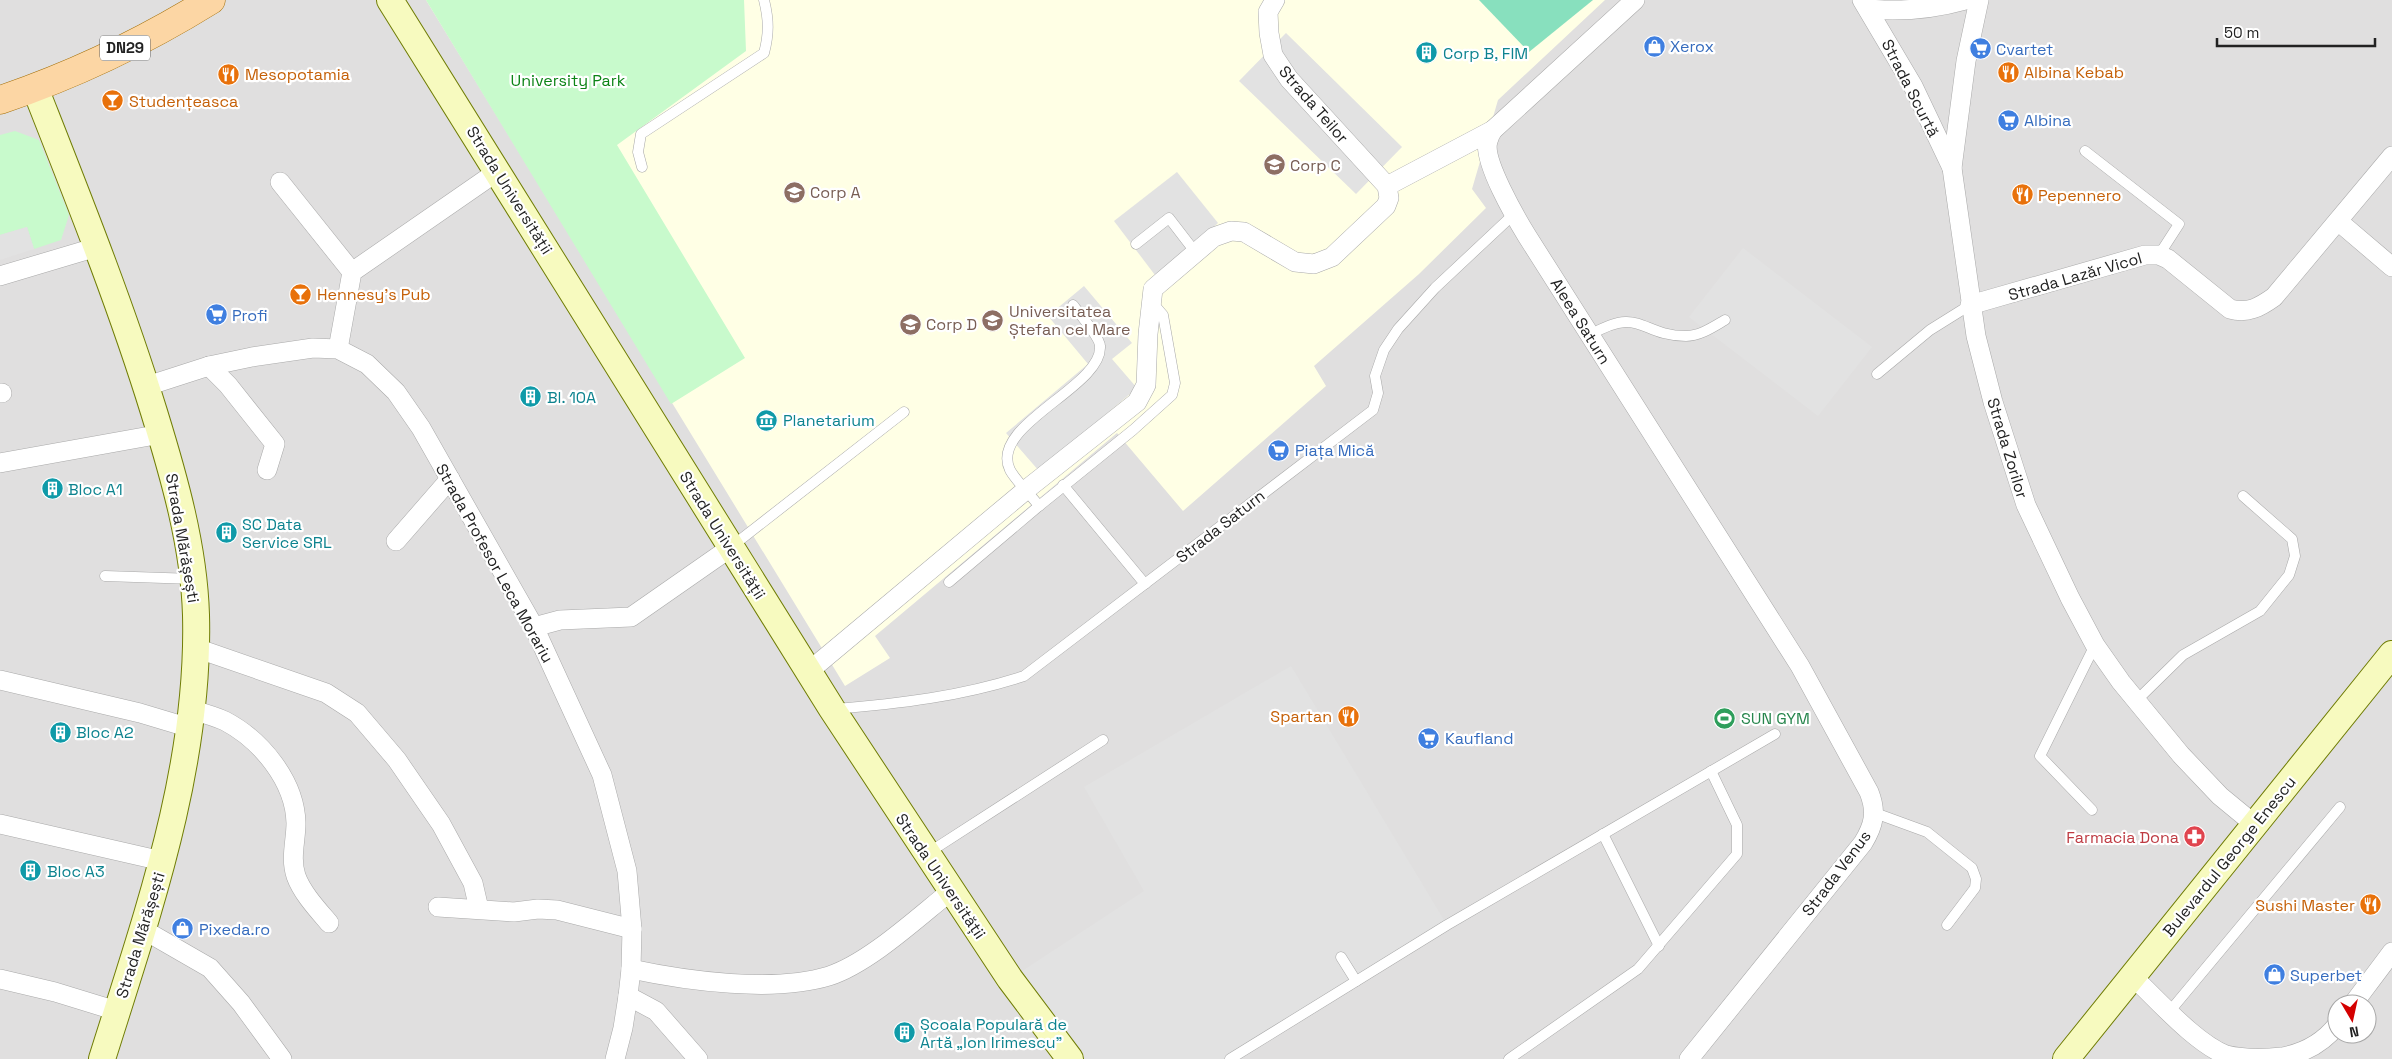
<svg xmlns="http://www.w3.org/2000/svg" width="2392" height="1059" viewBox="0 0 2392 1059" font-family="'Space Grotesk',sans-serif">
	<rect width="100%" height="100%" fill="#f2efe9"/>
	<path fill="#e0dfdf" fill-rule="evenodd" d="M0,0H2392V1059H0ZM2337,1004H2367V1034H2337Z"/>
	<path fill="#ffffe5" d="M426,0H1605L1498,100L1472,189L1486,208L1419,274L1314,366L1326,386L1183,511L1117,433L875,636L890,658L845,686Z"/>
	<g fill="#c8facc">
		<path d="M426,0H744L746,51L617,145L745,358L671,404Z"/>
		<path d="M15,131L39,140L69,215L61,240L34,249L27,227L0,235V135Z"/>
	</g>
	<path fill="#88e0be" d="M1479,0H1593L1529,52Z"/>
	<g fill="#e2e2e2">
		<path d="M1286,33L1402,147L1356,194L1239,81Z"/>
		<path d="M1177,172L1218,223L1158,279L1114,221Z"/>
		<path d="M27,227L34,249L0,260V235Z"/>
		<path d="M1743,248L1872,347L1818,416L1689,317Z"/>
		<path d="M1084,286L1132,343L1112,359L1137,388L1039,471L1006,433L1088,364L1048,316Z"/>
		<path d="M1291,666L1447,925L1230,1059H1070L1010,979L1144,891L1084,787Z"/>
	</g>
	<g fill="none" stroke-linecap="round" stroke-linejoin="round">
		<defs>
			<g id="lane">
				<path d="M2085,151L2179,224L2159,255"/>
				<path d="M642,167L638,152L641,134L764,53C769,34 769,20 764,0"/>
				<path d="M1136,244L1169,218L1196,253"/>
				<path d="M1073,305C1079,313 1100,338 1100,346C1103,387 988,425 1010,470C1016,481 1031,495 1039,506L1133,430L1172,395L1175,383L1163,315L1151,301"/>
				<path d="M1590,335C1641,305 1640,336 1686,336C1700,336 1713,327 1725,320"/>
				<path d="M1877,374L1930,330L1970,305"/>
				<path d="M1063,485L1145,584"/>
				<path d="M731,547L904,412"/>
				<path d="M105,576L194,579"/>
				<path d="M949,582L1039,506"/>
				<path d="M2136,701L2183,655L2260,611L2289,575L2295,556L2292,539L2243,496"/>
				<path d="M834,709C898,704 963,696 1024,676L1373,410L1378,393L1375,376L1384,350L1398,329L1435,288L1514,214"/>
				<path d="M2092,810L2040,756L2095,645"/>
				<path d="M1875,813L1927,832L1972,868L1976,879L1975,888L1947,925"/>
				<path d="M1603,834L1659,946"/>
				<path d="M928,853L1103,740"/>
				<path d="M1341,957L1356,981"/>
				<path d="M2170,1011L2340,807"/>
				<path d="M1230,1059L1447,925L1775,734"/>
				<path d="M1509,1059L1638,969L1737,854V825L1711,771"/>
			</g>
			<g id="street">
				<path d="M1635,0L1493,130C1491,133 1489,137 1488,141C1482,160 1516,218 1527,236L1800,666L1869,792C1877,812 1874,825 1863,843L1689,1059"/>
				<path d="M1862,0L1913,86L1952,168"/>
				<path d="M1979,0L1966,61L1952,168L1976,336L1993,402L2026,505L2070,598L2095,645L2121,682L2181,755L2220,796L2254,824"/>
				<path d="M1869,9C1903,12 1933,9 1965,0"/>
				<path d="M280,182L352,272"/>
				<path d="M1387,186L1493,130"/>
				<path d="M2338,221L2392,267"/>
				<path d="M0,276L97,247"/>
				<path d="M1970,305L2145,255H2159L2168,259L2230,309C2248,314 2260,307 2274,297L2392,156"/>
				<path d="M338,349L352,272L498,171"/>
				<path d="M209,366L228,385L275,444L267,470"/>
				<path d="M147,386L209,366L252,357L313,348L338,349L367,364L396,392L421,428L534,627L602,775L627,871L632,929L631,969L628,996L623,1028L615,1059"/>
				<path d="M0,393H2"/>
				<path d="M0,463L161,434"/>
				<path d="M396,541L450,479"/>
				<path d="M534,627L560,620L631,617L730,548"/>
				<path d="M196,648L326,693L357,713L397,760L441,824L473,883L479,909"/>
				<path d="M808,672L1027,489L1137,402L1146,385L1148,334L1153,289L1214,237L1231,231L1244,232L1295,262L1314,264L1332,257L1386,206L1389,198L1387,186L1289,79L1273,55L1269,33L1268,12L1275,0"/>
				<path d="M0,680L140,713L190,728"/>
				<path d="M192,710C203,713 214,716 225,721C261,740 295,781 296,823C296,841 290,858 296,876C302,893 318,910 329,923"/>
				<path d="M0,824L162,861"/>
				<path d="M438,907L514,912L538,909L557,910L632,929"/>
				<path d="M144,930L210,968L241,1003L282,1059"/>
				<path d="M631,969C687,981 774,993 829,976C869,963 917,918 951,891"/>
				<path d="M2132,976C2157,999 2195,1043 2226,1055C2243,1059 2264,1059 2282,1057C2304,1053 2323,1043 2337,1025"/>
				<path d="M0,979L55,992L117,1011"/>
				<path d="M628,996L656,1011L698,1059"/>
				<path d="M2353,1004L2392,952"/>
			</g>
			<g id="secondary">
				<path d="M390,0L832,709L1010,979L1070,1059"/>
				<path d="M35,88C77,195 120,302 154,412C174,477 194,546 196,615C200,768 147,915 102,1059"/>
				<path d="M2066,1059L2392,654"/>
			</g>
			<path id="primary" d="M0,100C74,75 145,41 211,0"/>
		</defs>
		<use href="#lane" stroke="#a9a9a9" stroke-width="11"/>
		<use href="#street" stroke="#a9a9a9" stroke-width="20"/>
		<use href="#secondary" stroke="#707d05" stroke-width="28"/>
		<use href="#primary" stroke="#a06b00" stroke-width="29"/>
		<use href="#lane" stroke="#fff" stroke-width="10"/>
		<use href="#street" stroke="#fff" stroke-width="19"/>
		<use href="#secondary" stroke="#f7fabf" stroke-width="26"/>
		<use href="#primary" stroke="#fcd6a4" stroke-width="28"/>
	</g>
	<defs>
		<symbol id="shop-disc" viewBox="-11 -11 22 22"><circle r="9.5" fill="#3f7fe0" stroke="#fff"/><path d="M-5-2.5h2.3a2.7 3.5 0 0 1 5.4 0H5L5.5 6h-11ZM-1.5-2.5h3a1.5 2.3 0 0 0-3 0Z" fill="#fff"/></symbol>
		<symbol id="supermarket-disc" viewBox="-11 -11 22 22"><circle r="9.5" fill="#3f7fe0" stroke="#fff"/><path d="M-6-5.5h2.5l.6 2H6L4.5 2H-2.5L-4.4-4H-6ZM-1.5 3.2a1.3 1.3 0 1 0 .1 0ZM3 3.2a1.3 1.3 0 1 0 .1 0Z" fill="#fff"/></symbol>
		<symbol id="building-disc" viewBox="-11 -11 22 22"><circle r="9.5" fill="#0f9aa8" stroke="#fff"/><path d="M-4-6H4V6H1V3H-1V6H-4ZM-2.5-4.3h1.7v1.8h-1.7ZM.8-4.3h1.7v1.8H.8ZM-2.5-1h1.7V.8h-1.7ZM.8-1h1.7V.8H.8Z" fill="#fff"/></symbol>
		<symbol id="restaurant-disc" viewBox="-11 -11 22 22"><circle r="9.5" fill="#e8710a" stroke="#fff"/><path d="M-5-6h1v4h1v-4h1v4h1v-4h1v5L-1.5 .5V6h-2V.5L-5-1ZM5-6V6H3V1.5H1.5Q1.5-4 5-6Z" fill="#fff"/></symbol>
		<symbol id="bar-disc" viewBox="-11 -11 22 22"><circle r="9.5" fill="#e8710a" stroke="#fff"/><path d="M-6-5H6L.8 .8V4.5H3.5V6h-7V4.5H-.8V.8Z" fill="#fff"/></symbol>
		<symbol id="university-disc" viewBox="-11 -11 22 22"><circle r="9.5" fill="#8d6e63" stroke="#fff"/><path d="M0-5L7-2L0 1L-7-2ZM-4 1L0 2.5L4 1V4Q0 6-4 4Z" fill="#fff"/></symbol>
		<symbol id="museum-disc" viewBox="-11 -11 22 22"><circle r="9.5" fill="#0f9aa8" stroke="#fff"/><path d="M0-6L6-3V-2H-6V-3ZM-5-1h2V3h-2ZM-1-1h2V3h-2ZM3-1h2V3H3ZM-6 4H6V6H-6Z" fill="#fff"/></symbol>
		<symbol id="stadium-disc" viewBox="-11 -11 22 22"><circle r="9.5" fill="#2e9e5b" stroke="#fff"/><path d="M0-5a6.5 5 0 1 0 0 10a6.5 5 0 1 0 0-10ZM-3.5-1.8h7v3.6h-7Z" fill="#fff"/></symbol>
		<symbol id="pharmacy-disc" viewBox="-11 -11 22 22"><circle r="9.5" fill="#e0444e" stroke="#fff"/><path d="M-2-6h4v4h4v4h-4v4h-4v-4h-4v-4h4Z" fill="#fff"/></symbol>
	</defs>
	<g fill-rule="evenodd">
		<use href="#shop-disc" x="1642" y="34" width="25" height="25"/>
		<use href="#supermarket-disc" x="1968" y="36" width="25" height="25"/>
		<use href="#building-disc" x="1414" y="40" width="25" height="25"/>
		<use href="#restaurant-disc" x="1996" y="60" width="25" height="25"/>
		<use href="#restaurant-disc" x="216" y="62" width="25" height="25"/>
		<use href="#bar-disc" x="100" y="88" width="25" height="25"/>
		<use href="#supermarket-disc" x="1996" y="108" width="25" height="25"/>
		<use href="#university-disc" x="1262" y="152" width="25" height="25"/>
		<use href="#university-disc" x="782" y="180" width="25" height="25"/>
		<use href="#restaurant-disc" x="2010" y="182" width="25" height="25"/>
		<use href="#bar-disc" x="288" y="282" width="25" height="25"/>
		<use href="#supermarket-disc" x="204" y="302" width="25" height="25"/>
		<use href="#university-disc" x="980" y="308" width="25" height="25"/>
		<use href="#university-disc" x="898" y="312" width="25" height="25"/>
		<use href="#building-disc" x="518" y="384" width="25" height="25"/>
		<use href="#museum-disc" x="754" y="408" width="25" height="25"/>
		<use href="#supermarket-disc" x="1266" y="438" width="25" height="25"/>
		<use href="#building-disc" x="40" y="476" width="25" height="25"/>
		<use href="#building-disc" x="214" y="520" width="25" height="25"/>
		<use href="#restaurant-disc" x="1336" y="704" width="25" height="25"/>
		<use href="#stadium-disc" x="1712" y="706" width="25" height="25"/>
		<use href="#building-disc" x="48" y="720" width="25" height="25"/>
		<use href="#supermarket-disc" x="1416" y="726" width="25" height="25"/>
		<use href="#pharmacy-disc" x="2182" y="824" width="25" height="25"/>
		<use href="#building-disc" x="18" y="858" width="25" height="25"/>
		<use href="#restaurant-disc" x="2358" y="892" width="25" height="25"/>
		<use href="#shop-disc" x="170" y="916" width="25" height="25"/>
		<use href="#shop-disc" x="2262" y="962" width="25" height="25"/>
		<use href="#building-disc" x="892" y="1020" width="25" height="25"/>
	</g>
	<g text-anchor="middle" stroke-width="4.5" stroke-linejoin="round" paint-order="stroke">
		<rect fill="#fff" stroke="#646464" stroke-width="1" x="100" y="35.5" width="50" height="25" rx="4"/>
		<g font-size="15" font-weight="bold" fill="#222">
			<text x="125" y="53">DN29</text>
		</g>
		<g font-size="16" fill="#366cbe" stroke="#fff" text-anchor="start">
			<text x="1670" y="52">Xerox</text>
			<text x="1996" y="55">Cvartet</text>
			<text x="2024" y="126">Albina</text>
			<text x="232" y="321">Profi</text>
			<text x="1295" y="456">Piața Mică</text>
			<text x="1445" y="744">Kaufland</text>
			<text x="199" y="935">Pixeda.ro</text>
			<text x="2290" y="981">Superbet</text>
		</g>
		<g font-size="16" fill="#0d838f" stroke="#fff" text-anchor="start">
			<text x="1443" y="59">Corp B, FIM</text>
			<text x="547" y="403">Bl. 10A</text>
			<text x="783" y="426">Planetarium</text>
			<text x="68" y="495">Bloc A1</text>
			<text x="242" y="530">SC Data<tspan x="242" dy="18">Service SRL</tspan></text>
			<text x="76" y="738">Bloc A2</text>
			<text x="47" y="877">Bloc A3</text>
			<text x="920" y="1030">Școala Populară de<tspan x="920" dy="18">Artă „Ion Irimescu”</tspan></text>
		</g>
		<g font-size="16" fill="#c56008" stroke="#fff" text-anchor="start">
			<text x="2024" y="78">Albina Kebab</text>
			<text x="245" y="80">Mesopotamia</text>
			<text x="129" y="107">Studențeasca</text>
			<text x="2038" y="201">Pepennero</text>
			<text x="317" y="300">Hennesy's Pub</text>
			<text x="1332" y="722" text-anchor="end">Spartan</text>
			<text x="2355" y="911" text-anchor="end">Sushi Master</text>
		</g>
		<g font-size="16" fill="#0c8416" stroke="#fff">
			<text x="568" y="86">University Park</text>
		</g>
		<g font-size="16" fill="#222" stroke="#fff">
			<text transform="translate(1911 88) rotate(63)" y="6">Strada Scurtă</text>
			<text transform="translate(1314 104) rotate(49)" y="6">Strada Teilor</text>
			<text transform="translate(510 190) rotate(58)" y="6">Strada Universității</text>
			<text transform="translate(2075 276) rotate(-16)" y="6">Strada Lazăr Vicol</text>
			<text transform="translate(1581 321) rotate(58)" y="6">Aleea Saturn</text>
			<text transform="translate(2008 448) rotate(73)" y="6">Strada Zorilor</text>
			<text transform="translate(1220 526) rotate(-38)" y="6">Strada Saturn</text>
			<text transform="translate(723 535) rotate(58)" y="6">Strada Universității</text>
			<text transform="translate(183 538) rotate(80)" y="6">Strada Mărășești</text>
			<text transform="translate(495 563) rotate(61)" y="6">Strada Profesor Leca Morariu</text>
			<text transform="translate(2229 856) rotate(-51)" y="6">Bulevardul George Enescu</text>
			<text transform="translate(1836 873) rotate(-53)" y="6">Strada Venus</text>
			<text transform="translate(941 876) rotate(56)" y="6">Strada Universității</text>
			<text transform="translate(140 935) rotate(-73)" y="6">Strada Mărășești</text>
		</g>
		<g font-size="16" fill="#785e54" stroke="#fff" text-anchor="start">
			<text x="1290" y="171">Corp C</text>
			<text x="810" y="198">Corp A</text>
			<text x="1009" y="317">Universitatea<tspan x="1009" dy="18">Ștefan cel Mare</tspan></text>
			<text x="926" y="330">Corp D</text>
		</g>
		<g font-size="16" fill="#27864d" stroke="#fff" text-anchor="start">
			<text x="1741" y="724">SUN GYM</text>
		</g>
		<g font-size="16" fill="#be3a42" stroke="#fff" text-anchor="end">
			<text x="2179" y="843">Farmacia Dona</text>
		</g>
	</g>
	<g transform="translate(2352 1019) rotate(171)"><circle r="24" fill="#ffffff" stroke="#a7a7a7"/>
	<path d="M0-4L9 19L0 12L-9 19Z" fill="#d40000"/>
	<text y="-8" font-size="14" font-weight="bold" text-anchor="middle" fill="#222222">N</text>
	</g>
	<path d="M2217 38v8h158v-8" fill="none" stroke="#222222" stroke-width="2.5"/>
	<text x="2224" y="38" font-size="15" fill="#222222" stroke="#ffffff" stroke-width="4" paint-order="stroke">50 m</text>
</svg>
